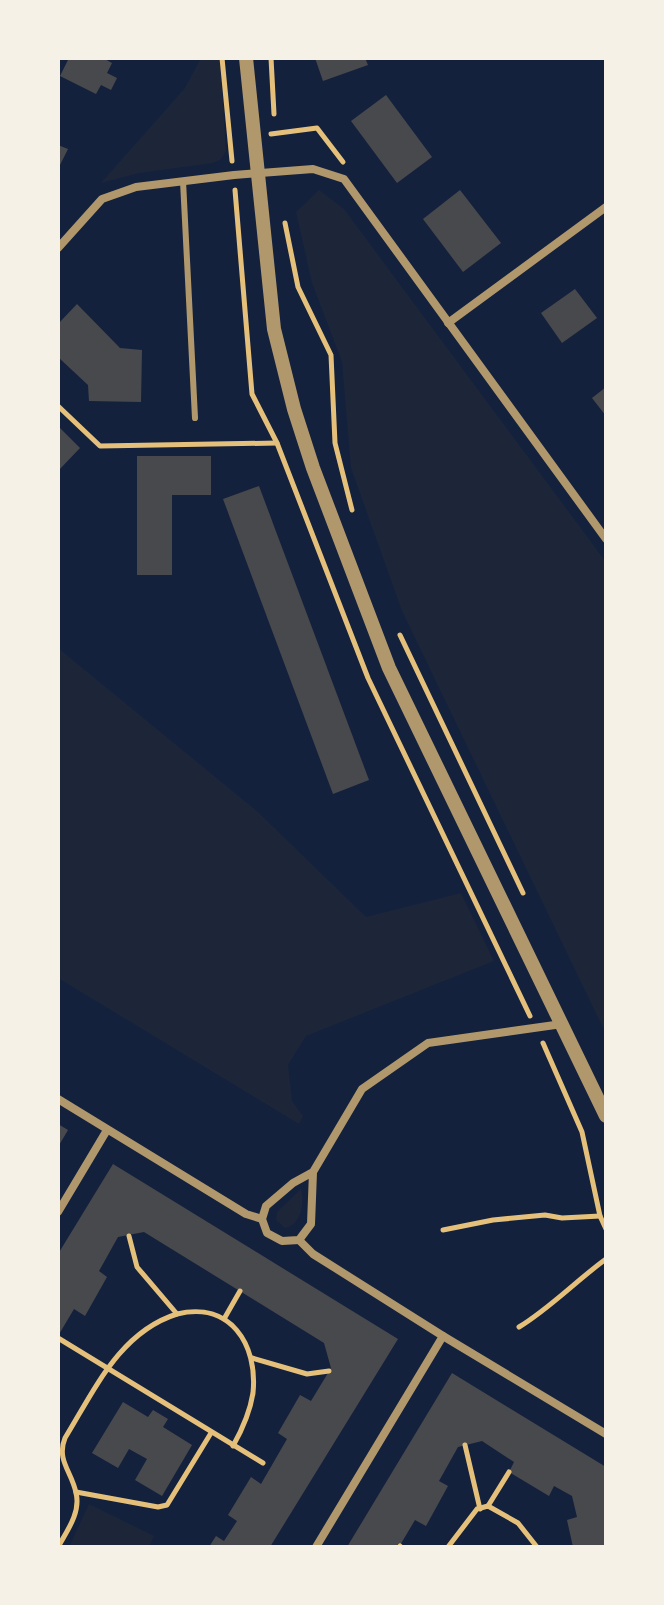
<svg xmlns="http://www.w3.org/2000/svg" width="664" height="1605" viewBox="0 0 664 1605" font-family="'Roboto Condensed',sans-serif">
	<rect width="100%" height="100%" fill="#14213d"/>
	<g fill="#1d2539">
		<path d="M201,58H220L226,151L220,160L213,163L139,173L101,183L185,88Z"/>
		<path d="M319,190L344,209L606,562V1034L402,611L351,468L342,362L312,283L296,212Z"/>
		<path d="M58,648L258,812L366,917L461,893L494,961L306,1036L288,1065L292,1101L303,1116L299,1124L58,978Z"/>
		<path d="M301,1189C305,1202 301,1225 285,1228L276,1220L277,1212Z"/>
		<path d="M89,1504L154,1536L149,1547H69Z"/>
	</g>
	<g fill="#48494c">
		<path d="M69,58H103L112,63L107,73L117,78L111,90L101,85L96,94L60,76Z"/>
		<path d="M315,58H365L368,65L323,81Z"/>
		<path d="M386,95L432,157L397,183L351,121Z"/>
		<path d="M58,145L68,149L58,169Z"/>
		<path d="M460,190L501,243L463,272L423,219Z"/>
		<path d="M575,289L597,318L562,343L541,313Z"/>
		<path d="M77,304L120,348L142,350L141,402L89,401L88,385L58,357V324Z"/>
		<path d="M606,387V416L592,398Z"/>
		<path d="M58,426L80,448L58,471Z"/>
		<path d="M137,456H211V495H172V575H137Z"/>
		<path d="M259,486L369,780L333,794L223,499Z"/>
		<path d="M58,1124L68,1130L58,1147Z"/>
		<path d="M113,1164L398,1339L270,1547H209L216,1536L224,1541L237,1521L228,1515L251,1477L261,1484L287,1439L278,1433L300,1395L311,1401L331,1368L324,1343L144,1232L118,1237L99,1271L107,1277L85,1316L74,1309L58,1336V1254Z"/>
		<path d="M452,1373L606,1467V1547H573L567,1520L577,1517L572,1496L554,1486L549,1496L509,1472L514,1462L482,1441L458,1447L439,1481L448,1486L426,1526L415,1520L399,1547H347Z"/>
		<path d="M123,1402L148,1417L153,1410L168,1419L163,1427L192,1445L162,1496L135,1480L147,1459L129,1449L118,1468L92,1453Z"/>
	</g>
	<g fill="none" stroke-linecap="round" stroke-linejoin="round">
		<g stroke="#e5c07b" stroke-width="5">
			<path d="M222,58L232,161"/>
			<path d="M271,58L274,114"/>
			<path d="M271,134L317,128L343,162"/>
			<path d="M235,190L252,394L277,443L368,678L530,1016"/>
			<path d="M285,223L298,287L331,355L335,443L352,510"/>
			<path d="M58,406L100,446L277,443"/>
			<path d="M400,635L523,893"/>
			<path d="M543,1043L582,1132L600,1216L606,1229"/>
			<path d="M443,1230L493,1220L545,1215L562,1218L600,1216"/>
			<path d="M177,1314C230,1301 258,1344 253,1393C250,1412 242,1430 233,1446"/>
			<path d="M224,1319L240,1291"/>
			<path d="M519,1327C549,1309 577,1280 606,1259"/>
			<path d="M58,1338L263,1463"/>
			<path d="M252,1358L307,1374L329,1371"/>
			<path d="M465,1445L480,1509"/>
			<path d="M76,1492L158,1507L167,1505L211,1433"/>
			<path d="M488,1506L509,1472"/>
			<path d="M400,1546L401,1547"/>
			<path d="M58,1547C67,1531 81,1512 76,1493C72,1472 56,1460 65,1438C95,1389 120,1332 177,1314L137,1267L129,1236"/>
			<path d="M448,1547L477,1509L488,1506L518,1523L537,1547"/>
		</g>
		<path stroke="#b1986c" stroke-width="6" d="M183,181L195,418"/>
		<g stroke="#b1986c" stroke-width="8">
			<path d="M58,248L102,199L136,187L234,175L313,169L344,179L606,539"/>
			<path d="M448,323L606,207"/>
			<path d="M58,1099L246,1214L262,1219"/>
			<path d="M313,1172L311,1224L299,1240L282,1241L267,1233L262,1219L266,1206L293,1183L313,1172L362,1089L428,1043L562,1024"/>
			<path d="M58,1212L107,1130"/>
			<path d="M299,1240L313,1254L443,1336L606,1434"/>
			<path d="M316,1547L443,1336"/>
		</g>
		<path stroke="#b1986c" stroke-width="14" d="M246,58L274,329L294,409L313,468L389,668L606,1116"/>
	</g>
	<rect width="664" height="1605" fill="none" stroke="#f6f1e7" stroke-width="120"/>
</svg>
